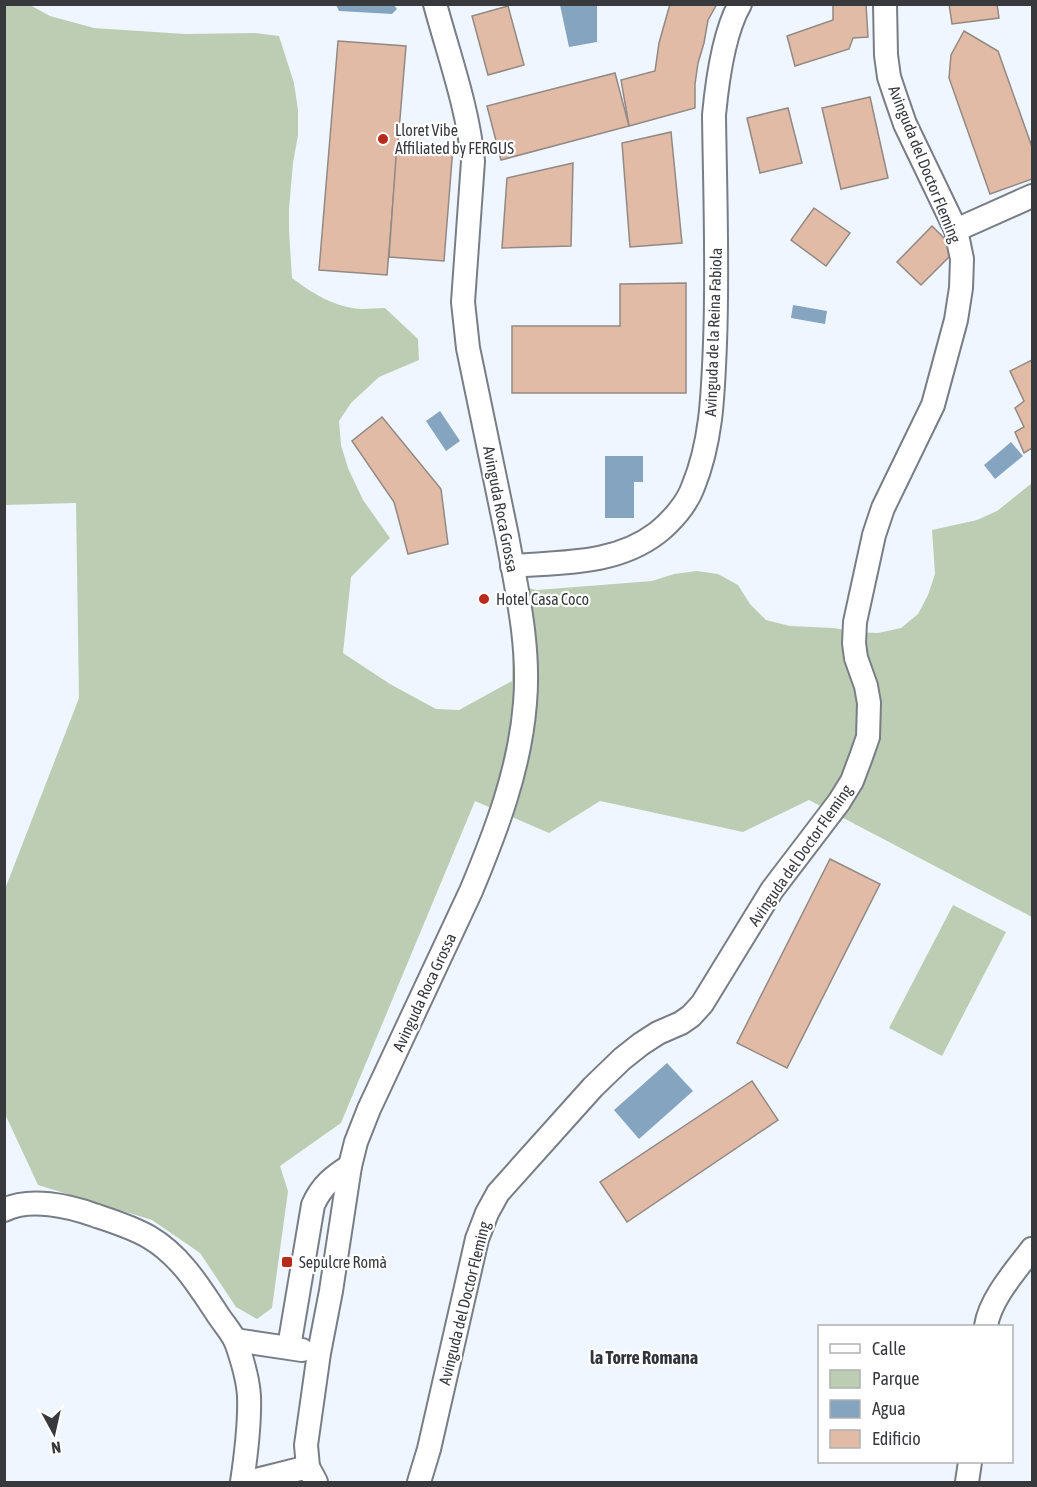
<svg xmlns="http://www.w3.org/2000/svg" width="1037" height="1487" viewBox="0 0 1037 1487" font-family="'Asap Condensed',sans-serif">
	<rect width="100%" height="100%" fill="#f0f6ff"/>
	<g fill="#bdcdb3">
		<path d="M5,5H30L50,16L94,28L185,34L255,33L279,36L294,83L298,110V135L293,163L289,209V230L292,278C312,293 334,307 361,309C368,309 377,308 385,308L418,339L419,360L379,377L351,403L339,421L341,445L348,468L363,500L390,538L351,577L343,653L390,684L436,709L459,710L512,681L514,585L537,590L652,581L674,574L697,571L718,574L738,585L750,604L766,620L790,626L834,628L855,632L878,633L901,628L918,614L928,595L935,574L932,530L977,520L997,511L1032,483V917L809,800L743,832L600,801L549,833L475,801L341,1123L280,1166L288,1191L272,1308L257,1319L236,1307L200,1253L152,1220L38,1185L5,1114V889L79,698L76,503L5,505Z"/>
		<path d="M953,905L1006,932L942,1056L889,1028Z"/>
	</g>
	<g fill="#85a4bf">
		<path d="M336,5H394L397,9L392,14L339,11Z"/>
		<path d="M560,5H597V42L569,47Z"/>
		<path d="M793,305L827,311L825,324L791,318Z"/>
		<path d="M440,411L460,441L446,451L426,421Z"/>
		<path d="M1011,442L1023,456L995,479L984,465Z"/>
		<path d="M605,456H643V482H634V518H605Z"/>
		<path d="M667,1063L693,1091L639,1139L614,1110Z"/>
	</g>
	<g fill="#e1bba6" stroke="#928984" stroke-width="1.5">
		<path d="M670,4H717L708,20L704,43L698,63L695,84V108L629,126L621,80L655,71L659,43Z"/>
		<path d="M833,4H866L868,37L853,38L849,49L795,66L787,36L833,20Z"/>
		<path d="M949,4H997L999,18L952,24Z"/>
		<path d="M508,6L524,65L488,75L472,16Z"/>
		<path d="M964,31L998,51L1032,147V179L990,194L949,78L951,55Z"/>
		<path d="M338,41L406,46L387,275L319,270Z"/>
		<path d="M615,73L629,126L501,160L487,106Z"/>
		<path d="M870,97L888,178L841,189L822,108Z"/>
		<path d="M788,108L802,163L760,173L747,118Z"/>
		<path d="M671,132L682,243L630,247L622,143Z"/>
		<path d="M397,143L453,147L444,261L389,257Z"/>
		<path d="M573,163L571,246L502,248L507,178Z"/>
		<path d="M814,208L850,233L826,266L791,240Z"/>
		<path d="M932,226L956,250L921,285L897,262Z"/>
		<path d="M686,283V393H512V326H620V284Z"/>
		<path d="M1032,360V448L1024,453L1015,432L1024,427L1015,408L1024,401L1010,371Z"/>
		<path d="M382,417L441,489L448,544L408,554L394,502L352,441Z"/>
		<path d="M830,859L880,884L787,1068L737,1043Z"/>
		<path d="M752,1081L778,1120L627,1222L600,1182Z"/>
	</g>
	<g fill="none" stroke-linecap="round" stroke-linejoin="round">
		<defs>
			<g id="minor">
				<path d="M956,230L1032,196"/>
				<path d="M512,566C562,562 615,565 657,533C671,522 687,504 693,487C712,441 713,392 715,343C718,267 715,191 714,115C717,83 724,32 740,4"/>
				<path d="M4,1210C30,1197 69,1206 94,1215C112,1221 132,1227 149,1237C180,1255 199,1286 218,1315C224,1324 232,1333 236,1342C242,1359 248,1378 249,1396C250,1423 246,1455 242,1482"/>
				<path d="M986,1326C990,1299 1016,1270 1032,1249"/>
				<path d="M235,1340L302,1350"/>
				<path d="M289,1347L313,1205C322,1185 333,1177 350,1166"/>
				<path d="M248,1482L308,1467"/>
				<path d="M316,1482L308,1467L306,1445L319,1353L331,1291L350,1166L356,1142L369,1109L471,891C496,831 520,769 525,703C530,647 517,591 507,536C494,473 481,411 468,348L463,302L473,161C468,108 449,56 435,4"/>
				<path d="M419,1482L429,1449L477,1239L487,1213L498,1193L593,1087L622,1059L641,1044L658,1033L681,1023L691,1016L702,1004L772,890L839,802L852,781L861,757L868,737L869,703L866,686L856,658L854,643L855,622L874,535L883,508L933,405L956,320L961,288L962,259L956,230L905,124L895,95L889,77L886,55L885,4"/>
				<path d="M967,1482L970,1462"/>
			</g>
		</defs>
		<use href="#minor" stroke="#797e86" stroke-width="26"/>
		<use href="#minor" stroke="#fff" stroke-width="22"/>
	</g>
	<g fill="#b82b1a" stroke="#fff" stroke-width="2">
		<circle cx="383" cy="139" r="6"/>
		<circle cx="484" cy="599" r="6"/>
		<rect x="281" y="1256" width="12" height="12" rx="3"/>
	</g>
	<g text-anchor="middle" stroke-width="4.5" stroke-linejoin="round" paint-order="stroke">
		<g font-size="16" fill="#37393d" stroke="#fff" text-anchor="start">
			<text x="395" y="136">Lloret Vibe<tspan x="395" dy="18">Affiliated by FERGUS</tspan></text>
			<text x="496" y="605">Hotel Casa Coco</text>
			<text x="299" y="1268">Sepulcre Romà</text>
		</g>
		<g font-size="16" fill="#37393d" stroke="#fff">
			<text transform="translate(925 164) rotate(68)" y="6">Avinguda del Doctor Fleming</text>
			<text transform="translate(713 332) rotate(-88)" y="6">Avinguda de la Reina Fabiola</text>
			<text transform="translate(501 509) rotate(79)" y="6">Avinguda Roca Grossa</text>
			<text transform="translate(800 855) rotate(-55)" y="6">Avinguda del Doctor Fleming</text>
			<text transform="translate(424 992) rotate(-65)" y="6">Avinguda Roca Grossa</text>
			<text transform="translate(464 1303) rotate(-76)" y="6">Avinguda del Doctor Fleming</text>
		</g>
		<g font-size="18" font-weight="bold" fill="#30353c" stroke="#fff">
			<text x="644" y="1364">la Torre Romana</text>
		</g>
	</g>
	<rect width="1037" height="1487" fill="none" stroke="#37393d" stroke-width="12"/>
	<rect x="818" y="1325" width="195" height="138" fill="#ffffff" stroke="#afb0b1" stroke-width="1.5"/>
	<rect x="830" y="1344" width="30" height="9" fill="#ffffff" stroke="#afb0b1" stroke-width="1.5"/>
	<text x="872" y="1355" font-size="18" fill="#37393d">Calle</text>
	<rect x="830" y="1370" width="30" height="18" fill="#bdcdb3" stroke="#afb0b1" stroke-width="1.5"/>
	<text x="872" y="1385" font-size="18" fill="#37393d">Parque</text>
	<rect x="830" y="1400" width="30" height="18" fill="#85a4bf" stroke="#afb0b1" stroke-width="1.5"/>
	<text x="872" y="1415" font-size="18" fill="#37393d">Agua</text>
	<rect x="830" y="1430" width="30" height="18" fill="#e1bba6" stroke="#afb0b1" stroke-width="1.5"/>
	<text x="872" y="1445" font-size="18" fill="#37393d">Edificio</text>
	<g transform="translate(54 1433) rotate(172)" stroke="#ffffff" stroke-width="4.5" paint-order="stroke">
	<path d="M0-4.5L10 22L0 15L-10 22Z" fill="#37393d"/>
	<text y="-9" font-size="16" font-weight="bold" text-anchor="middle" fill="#37393d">N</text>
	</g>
</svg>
